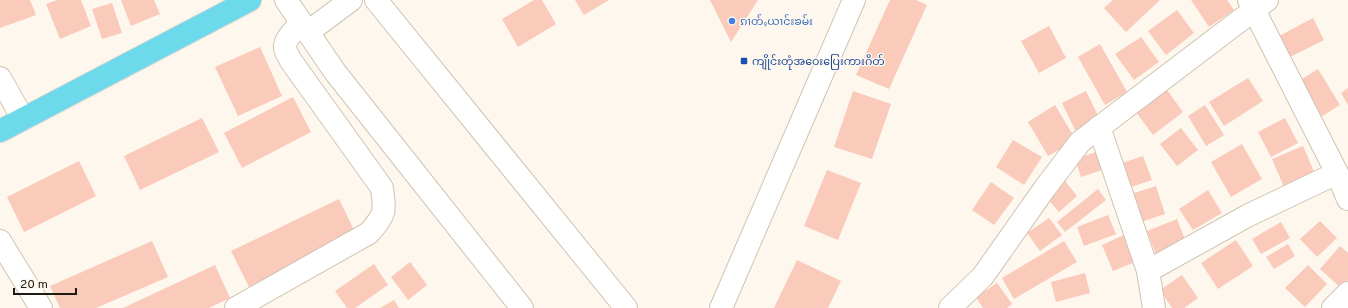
<svg xmlns="http://www.w3.org/2000/svg" width="1348" height="308" viewBox="0 0 1348 308" font-family="Overpass,'Noto Sans Myanmar',sans-serif">
	<rect width="100%" height="100%" fill="#fef7ed"/>
	<g fill="#facabb">
		<path d="M0,0H30L36,15L0,28Z"/>
		<path d="M57,0H81L91,26L60,39L46,4Z"/>
		<path d="M121,0H154L160,14L131,26Z"/>
		<path d="M534,0H542L556,24L518,47L502,19Z"/>
		<path d="M575,0H609L584,15Z"/>
		<path d="M710,0H758L731,42Z"/>
		<path d="M890,0H916L927,5L889,89L856,75Z"/>
		<path d="M1113,0H1160L1126,32L1104,8Z"/>
		<path d="M1191,0H1227L1234,10L1209,27Z"/>
		<path d="M112,3L122,33L102,39L92,9Z"/>
		<path d="M1177,10L1194,33L1166,55L1148,31Z"/>
		<path d="M1313,18L1324,40L1290,57L1279,36Z"/>
		<path d="M1049,26L1066,58L1039,73L1021,41Z"/>
		<path d="M1141,37L1159,62L1134,80L1115,54Z"/>
		<path d="M1100,44L1127,92L1105,105L1078,57Z"/>
		<path d="M260,47L282,96L238,116L215,67Z"/>
		<path d="M1318,69L1340,105L1319,118L1297,82Z"/>
		<path d="M1248,78L1263,101L1224,126L1209,102Z"/>
		<path d="M1348,88V105L1341,93Z"/>
		<path d="M1167,90L1183,112L1153,135L1136,112Z"/>
		<path d="M853,91L891,104L872,159L834,147Z"/>
		<path d="M1086,91L1100,120L1076,132L1062,103Z"/>
		<path d="M293,97L311,132L242,168L224,133Z"/>
		<path d="M1055,105L1076,140L1048,156L1028,122Z"/>
		<path d="M1205,105L1224,135L1206,146L1188,116Z"/>
		<path d="M202,118L219,152L140,190L124,156Z"/>
		<path d="M1285,118L1298,143L1271,157L1258,132Z"/>
		<path d="M1181,128L1198,150L1177,166L1160,144Z"/>
		<path d="M1013,140L1042,157L1024,185L996,167Z"/>
		<path d="M1242,144L1262,179L1231,197L1211,162Z"/>
		<path d="M1303,146L1315,174L1284,187L1272,159Z"/>
		<path d="M1096,152L1102,170L1081,177L1075,159Z"/>
		<path d="M1143,156L1152,180L1131,187L1122,163Z"/>
		<path d="M79,161L96,196L24,232L7,197Z"/>
		<path d="M827,170L861,183L838,240L804,226Z"/>
		<path d="M1065,181L1077,196L1059,212L1046,197Z"/>
		<path d="M991,182L1014,198L994,225L972,210Z"/>
		<path d="M1156,186L1165,214L1141,222L1131,194Z"/>
		<path d="M1098,189L1106,200L1065,232L1057,222Z"/>
		<path d="M1208,190L1222,213L1193,230L1179,209Z"/>
		<path d="M339,199L356,234L249,287L231,251Z"/>
		<path d="M1108,215L1116,234L1084,246L1077,227Z"/>
		<path d="M1049,218L1062,235L1040,251L1027,233Z"/>
		<path d="M1177,219L1186,242L1156,254L1147,231Z"/>
		<path d="M1320,221L1337,238L1317,257L1300,239Z"/>
		<path d="M1281,222L1290,238L1261,254L1252,239Z"/>
		<path d="M1124,235L1135,262L1113,271L1102,245Z"/>
		<path d="M1236,240L1253,266L1218,289L1201,263Z"/>
		<path d="M152,241L168,277L96,308H60L50,286Z"/>
		<path d="M1064,241L1077,262L1014,299L1002,278Z"/>
		<path d="M1288,244L1295,256L1274,269L1266,257Z"/>
		<path d="M1340,246L1348,253V280L1341,288L1320,269Z"/>
		<path d="M797,260L841,281L828,308H774Z"/>
		<path d="M410,262L427,285L408,300L391,277Z"/>
		<path d="M374,264L388,285L355,308H347L335,291Z"/>
		<path d="M215,265L230,298L209,308H123Z"/>
		<path d="M1308,265L1327,284L1305,307L1285,288Z"/>
		<path d="M1085,273L1090,293L1056,302L1051,282Z"/>
		<path d="M1182,275L1198,298L1184,308H1172L1160,290Z"/>
		<path d="M997,283L1012,304L1007,308H983L976,297Z"/>
		<path d="M394,300L399,308H380Z"/>
	</g>
	<g fill="none" stroke-linecap="round" stroke-linejoin="round">
		<defs>
			<g id="minor">
				<path d="M286,0L335,72L522,308"/>
				<path d="M376,0L626,308"/>
				<path d="M1249,0L1337,173L1348,199"/>
				<path d="M308,32L351,0"/>
				<path d="M0,78L23,119"/>
				<path d="M1099,127L1148,271L1154,308"/>
				<path d="M0,241L41,308"/>
				<path d="M1148,271L1247,216L1337,173"/>
				<path d="M236,308L369,233C386,213 385,213 382,188L291,61C289,57 284,50 285,46C286,37 296,29 302,23"/>
				<path d="M721,308L854,0"/>
				<path d="M950,308L983,276L1045,188L1080,142L1267,0"/>
				<path d="M1333,308L1348,293"/>
			</g>
			<path id="highway" d="M0,131L250,0"/>
		</defs>
		<use href="#minor" stroke="#cfc4b3" stroke-width="24"/>
		<use href="#highway" stroke="#d6d6d5" stroke-width="24"/>
		<use href="#minor" stroke="#fff" stroke-width="22"/>
		<use href="#highway" stroke="#6cdaeb" stroke-width="22"/>
	</g>
	<circle fill="#3f7fe0" stroke="#fef7ed" stroke-width="1.5" cx="732" cy="21" r="4"/>
	<rect fill="#1a4fb4" stroke="#fef7ed" stroke-width="1.5" x="740" y="57" width="8" height="8" rx="2"/>
	<g text-anchor="middle" stroke-width="3" stroke-linejoin="round" paint-order="stroke">
		<g font-size="11" fill="#366cbe" stroke="#fef7ed" text-anchor="start">
			<text x="740" y="25">ၵၢတ်ႇယၢင်းၶမ်း</text>
		</g>
		<g font-size="11" fill="#164399" stroke="#fef7ed" text-anchor="start">
			<text x="752" y="65">ကျိုင်းတုံအဝေးပြေးကားဂိတ်</text>
		</g>
	</g>
	<path d="M14 288v6h62v-6" fill="none" stroke="#1e1a14" stroke-width="2"/>
	<text x="20" y="288" font-size="12" fill="#1e1a14" stroke="#fef7ed" stroke-width="3" paint-order="stroke">20 m</text>
</svg>
